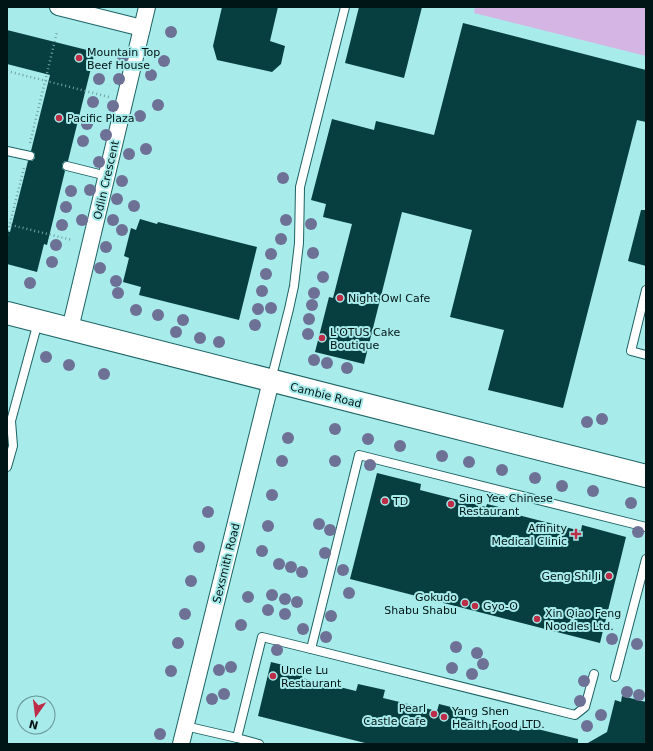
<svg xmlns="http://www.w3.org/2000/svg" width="653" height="751" viewBox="0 0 653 751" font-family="'DejaVu Sans',sans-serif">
	<rect width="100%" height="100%" fill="#a8ebeb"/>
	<path fill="#d5b5e3" d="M475,7H646V56L474,13Z"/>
	<g fill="#073f40">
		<path d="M222,7H278L270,41L285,46L281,64L272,72L217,60L213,46Z"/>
		<path d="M359,7H422L404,78L345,63Z"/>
		<path d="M463,23L646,70V122L637,120L563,408L488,390L504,330L450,317L472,230L402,212L364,364L315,352L329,297L333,298L352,224L323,217L326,204L311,200L332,119L374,130L376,121L434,135Z"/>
		<path d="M7,30L95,52L68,161H65L62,164V168L65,171L47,245L44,244L37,272L7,264V231L10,232L28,161H32L35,158V154L31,151L50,75L7,64Z"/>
		<path d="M641,210H646V266L628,261Z"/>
		<path d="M140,219L157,224L158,222L257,247L239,320L139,295L141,287L123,282L129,258L124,256L131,228L136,230Z"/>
		<path d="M377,473L421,484L420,490L486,507L487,504L515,511L514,514L581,531L582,525L626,537L600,643L350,579Z"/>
		<path d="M271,662L303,670L302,678L356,691L358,684L385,690L383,698L437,711L439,704L467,711L465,718L519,731L521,725L578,739V744H369L258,716Z"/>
		<path d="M622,696L646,702V744H586L607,732L615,700L621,702Z"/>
	</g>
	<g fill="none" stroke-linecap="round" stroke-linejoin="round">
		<defs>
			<g id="service">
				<path d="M7,151L30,156"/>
				<path d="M67,166L107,176"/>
				<path d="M646,290L631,351L646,355"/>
				<path d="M271,380L289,309L294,286L299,243L300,187L345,7"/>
				<path d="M7,467L13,446L11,421L38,322"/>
				<path d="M594,674L585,707L575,715L311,649L359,455L646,527"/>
				<path d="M615,677L646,559"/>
				<path d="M185,726L237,738"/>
				<path d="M259,744L237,738L262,637L311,649"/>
			</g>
			<g id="minor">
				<path d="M58,7L142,28"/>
				<path d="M70,329L147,7"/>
				<path d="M181,744L271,381"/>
			</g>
			<path id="secondary" d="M7,313L646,476"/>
		</defs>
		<use href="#service" stroke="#1d6363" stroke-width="10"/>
		<use href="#minor" stroke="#1d6363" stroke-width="18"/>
		<use href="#secondary" stroke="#1d6363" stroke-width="24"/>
		<g stroke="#6fa2a2" stroke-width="2.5" stroke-dasharray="1 3" stroke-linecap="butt">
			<path d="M7,71L109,97"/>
			<path d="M30,143L57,32"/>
			<path d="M7,224L72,240"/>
			<path d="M7,235L24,168"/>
		</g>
		<use href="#service" stroke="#fff" stroke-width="8"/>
		<use href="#minor" stroke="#fff" stroke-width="16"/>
		<use href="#secondary" stroke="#fff" stroke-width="22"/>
	</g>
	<g fill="#6e7196">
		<circle cx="171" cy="32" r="6"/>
		<circle cx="123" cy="57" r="6"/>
		<circle cx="164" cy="61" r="6"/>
		<circle cx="151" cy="75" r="6"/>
		<circle cx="99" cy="79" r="6"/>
		<circle cx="119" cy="79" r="6"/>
		<circle cx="93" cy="102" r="6"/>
		<circle cx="158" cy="105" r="6"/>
		<circle cx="113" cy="106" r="6"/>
		<circle cx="140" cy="116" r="6"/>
		<circle cx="87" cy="124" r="6"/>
		<circle cx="106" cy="135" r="6"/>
		<circle cx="83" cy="141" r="6"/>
		<circle cx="146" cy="149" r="6"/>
		<circle cx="129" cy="154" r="6"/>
		<circle cx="99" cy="162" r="6"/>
		<circle cx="283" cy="178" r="6"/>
		<circle cx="122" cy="181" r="6"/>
		<circle cx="90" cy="190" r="6"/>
		<circle cx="71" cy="191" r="6"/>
		<circle cx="117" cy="199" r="6"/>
		<circle cx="134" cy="206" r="6"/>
		<circle cx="66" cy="207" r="6"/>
		<circle cx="82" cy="220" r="6"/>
		<circle cx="113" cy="220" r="6"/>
		<circle cx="286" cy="220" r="6"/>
		<circle cx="311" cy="224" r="6"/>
		<circle cx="62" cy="225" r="6"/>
		<circle cx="122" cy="230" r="6"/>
		<circle cx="281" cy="239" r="6"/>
		<circle cx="56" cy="245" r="6"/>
		<circle cx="106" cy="247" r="6"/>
		<circle cx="313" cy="253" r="6"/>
		<circle cx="271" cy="254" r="6"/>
		<circle cx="52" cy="262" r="6"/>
		<circle cx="100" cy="268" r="6"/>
		<circle cx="266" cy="274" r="6"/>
		<circle cx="323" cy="277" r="6"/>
		<circle cx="116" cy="281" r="6"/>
		<circle cx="30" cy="283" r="6"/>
		<circle cx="262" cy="291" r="6"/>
		<circle cx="118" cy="293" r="6"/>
		<circle cx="314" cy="293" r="6"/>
		<circle cx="312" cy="305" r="6"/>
		<circle cx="271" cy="308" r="6"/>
		<circle cx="258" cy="309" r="6"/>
		<circle cx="136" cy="310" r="6"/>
		<circle cx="158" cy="315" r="6"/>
		<circle cx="309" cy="319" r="6"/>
		<circle cx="183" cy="320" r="6"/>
		<circle cx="255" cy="325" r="6"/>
		<circle cx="176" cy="332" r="6"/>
		<circle cx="308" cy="334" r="6"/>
		<circle cx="200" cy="338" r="6"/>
		<circle cx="219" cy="342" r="6"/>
		<circle cx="46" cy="357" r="6"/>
		<circle cx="314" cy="360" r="6"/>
		<circle cx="327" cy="363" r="6"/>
		<circle cx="69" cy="365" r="6"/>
		<circle cx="347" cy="368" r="6"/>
		<circle cx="104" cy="374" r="6"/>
		<circle cx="602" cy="419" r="6"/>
		<circle cx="587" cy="422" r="6"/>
		<circle cx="335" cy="429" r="6"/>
		<circle cx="288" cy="438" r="6"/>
		<circle cx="368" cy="439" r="6"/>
		<circle cx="400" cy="446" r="6"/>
		<circle cx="442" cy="456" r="6"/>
		<circle cx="282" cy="461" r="6"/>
		<circle cx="335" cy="461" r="6"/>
		<circle cx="469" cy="462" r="6"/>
		<circle cx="370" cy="465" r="6"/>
		<circle cx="502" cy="470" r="6"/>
		<circle cx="535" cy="478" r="6"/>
		<circle cx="562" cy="486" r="6"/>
		<circle cx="593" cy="491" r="6"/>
		<circle cx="272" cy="495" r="6"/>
		<circle cx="631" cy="503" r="6"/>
		<circle cx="208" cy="512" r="6"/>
		<circle cx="319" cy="524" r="6"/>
		<circle cx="268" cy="526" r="6"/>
		<circle cx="330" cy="530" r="6"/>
		<circle cx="638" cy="532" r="6"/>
		<circle cx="199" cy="547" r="6"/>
		<circle cx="262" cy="551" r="6"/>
		<circle cx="325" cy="553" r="6"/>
		<circle cx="279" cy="564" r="6"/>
		<circle cx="291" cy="567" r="6"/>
		<circle cx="343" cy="570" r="6"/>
		<circle cx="302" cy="572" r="6"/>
		<circle cx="191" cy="581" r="6"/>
		<circle cx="349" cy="593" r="6"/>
		<circle cx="272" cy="595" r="6"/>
		<circle cx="248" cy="597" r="6"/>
		<circle cx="285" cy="599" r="6"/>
		<circle cx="297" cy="602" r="6"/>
		<circle cx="268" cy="610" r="6"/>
		<circle cx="185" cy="614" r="6"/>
		<circle cx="285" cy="614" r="6"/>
		<circle cx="331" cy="616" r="6"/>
		<circle cx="241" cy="625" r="6"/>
		<circle cx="303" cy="629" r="6"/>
		<circle cx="326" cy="637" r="6"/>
		<circle cx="612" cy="639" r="6"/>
		<circle cx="178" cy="643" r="6"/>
		<circle cx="637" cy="644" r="6"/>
		<circle cx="456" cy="647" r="6"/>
		<circle cx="277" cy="650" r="6"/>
		<circle cx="477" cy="653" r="6"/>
		<circle cx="483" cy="664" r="6"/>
		<circle cx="231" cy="667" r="6"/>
		<circle cx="452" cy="668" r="6"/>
		<circle cx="219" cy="670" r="6"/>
		<circle cx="171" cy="671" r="6"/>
		<circle cx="472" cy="674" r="6"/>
		<circle cx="584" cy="681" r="6"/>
		<circle cx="627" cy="692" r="6"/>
		<circle cx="224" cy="694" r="6"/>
		<circle cx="639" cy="695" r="6"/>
		<circle cx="212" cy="699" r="6"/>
		<circle cx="580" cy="701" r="6"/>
		<circle cx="601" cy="715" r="6"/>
		<circle cx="587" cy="726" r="6"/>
		<circle cx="160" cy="734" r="6"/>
	</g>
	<g fill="#be2d48" stroke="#a8ebeb" stroke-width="1.5">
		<circle cx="79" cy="58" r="4"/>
		<circle cx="59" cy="118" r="4"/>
		<circle cx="340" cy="298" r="4"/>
		<circle cx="322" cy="338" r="4"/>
		<circle cx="385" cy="501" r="4"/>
		<circle cx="451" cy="504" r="4"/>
		<path d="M574 528h4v4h4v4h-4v4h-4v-4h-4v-4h4z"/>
		<circle cx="609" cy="576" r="4"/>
		<circle cx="465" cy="603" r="4"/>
		<circle cx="475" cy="606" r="4"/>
		<circle cx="537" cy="619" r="4"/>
		<circle cx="273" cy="676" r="4"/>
		<circle cx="434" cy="714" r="4"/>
		<circle cx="444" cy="717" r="4"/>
	</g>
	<g text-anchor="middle" stroke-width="4" stroke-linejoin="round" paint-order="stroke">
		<g font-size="11" fill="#001515" stroke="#a8ebeb" text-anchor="start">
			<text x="87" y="56">Mountain Top<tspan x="87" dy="13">Beef House</tspan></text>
			<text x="67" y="122">Pacific Plaza</text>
			<text x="348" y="302">Night Owl Cafe</text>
			<text x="330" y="336">L'OTUS Cake<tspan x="330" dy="13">Boutique</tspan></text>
			<text x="459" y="502">Sing Yee Chinese<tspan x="459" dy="13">Restaurant</tspan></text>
			<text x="393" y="505">TD</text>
			<text x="567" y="532" text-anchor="end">Affinity<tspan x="567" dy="13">Medical Clinic</tspan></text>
			<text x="601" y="580" text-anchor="end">Geng Shi Ji</text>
			<text x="457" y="601" text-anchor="end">Gokudo<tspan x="457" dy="13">Shabu Shabu</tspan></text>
			<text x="483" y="610">Gyo-O</text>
			<text x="545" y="617">Xin Qiao Feng<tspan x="545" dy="13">Noodles Ltd.</tspan></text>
			<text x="281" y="674">Uncle Lu<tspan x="281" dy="13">Restaurant</tspan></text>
			<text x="426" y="712" text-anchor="end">Pearl<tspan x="426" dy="13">Castle Cafe</tspan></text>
			<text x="452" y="715">Yang Shen<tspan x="452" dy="13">Health Food LTD.</tspan></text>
		</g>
		<g font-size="11" fill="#001515" stroke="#a8ebeb">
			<text transform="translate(106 180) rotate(-77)" y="4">Odlin Crescent</text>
			<text transform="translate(326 395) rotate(14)" y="4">Cambie Road</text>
			<text transform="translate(226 563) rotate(-76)" y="4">Sexsmith Road</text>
		</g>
	</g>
	<rect width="653" height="751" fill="none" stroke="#001515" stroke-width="16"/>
	<g transform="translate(36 715) rotate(194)"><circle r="19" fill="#a8ebeb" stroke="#659595"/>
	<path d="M0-3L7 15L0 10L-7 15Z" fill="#be2d48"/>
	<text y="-6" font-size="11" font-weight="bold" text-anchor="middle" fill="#001515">N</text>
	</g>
</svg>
